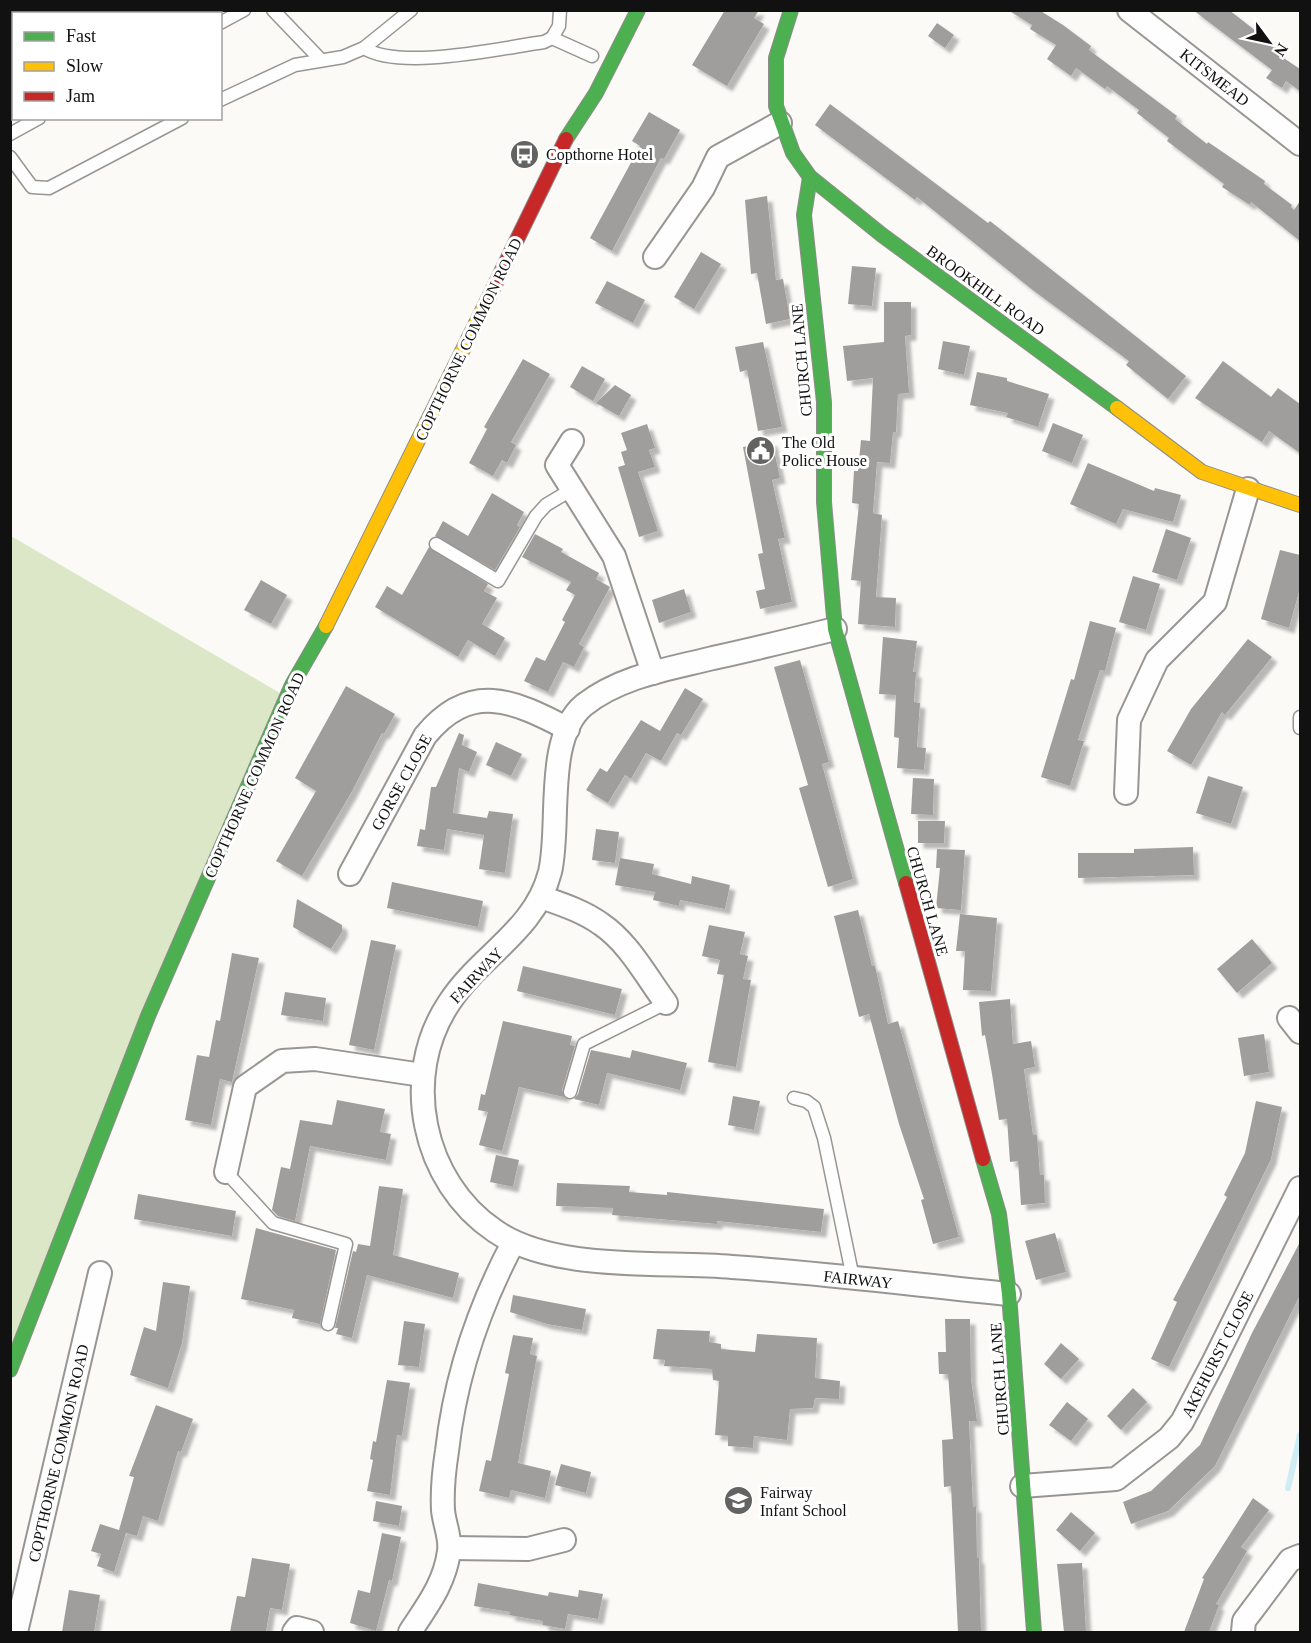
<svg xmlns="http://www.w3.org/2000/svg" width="1311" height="1643" viewBox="0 0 1311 1643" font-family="'Times New Roman',serif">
	<defs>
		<filter id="shadow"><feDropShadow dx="5.5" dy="5.5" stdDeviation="1.5" flood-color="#0004"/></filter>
	</defs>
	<rect width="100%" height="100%" fill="#fcfaf7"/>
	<path fill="#dce7c7" d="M11,536L280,693L11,1370Z"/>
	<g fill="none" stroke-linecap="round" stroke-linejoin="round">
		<path stroke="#cfedf4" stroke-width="6" d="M1288,1488L1300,1435"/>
	</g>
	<g fill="#a09e9c" filter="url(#shadow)">
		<path d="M725,10H759L754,18L764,24L727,86L692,65Z"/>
		<path d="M1008,10H1039L1063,25L1091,46L1089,50L1177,116L1175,119L1207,144L1208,142L1265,181L1264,184L1292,205L1291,207L1294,210L1300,201V241L1251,202L1250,205L1222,187L1224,184L1167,141L1169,138L1137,113L1139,110L1107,86L1105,89L1076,68L1071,76L1047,59L1056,45L1030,29L1032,25Z"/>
		<path d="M1193,10H1229L1279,49L1276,53L1300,69V91L1286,81L1282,88L1266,78L1272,70Z"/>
		<path d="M937,23L954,35L945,48L928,36Z"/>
		<path d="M830,104L988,223L990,221L1186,376L1168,399L1126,365L1129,361L1034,291L917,197L915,200L815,125Z"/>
		<path d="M649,112L680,130L664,159L661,158L612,251L590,238L640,146L632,141Z"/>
		<path d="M767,196L776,280L783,279L790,319L766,324L757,273L751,274L745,200Z"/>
		<path d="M701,252L721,264L694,309L674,297Z"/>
		<path d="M852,266L876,268L872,306L848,304Z"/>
		<path d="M607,281L645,300L633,323L595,303Z"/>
		<path d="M884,302H911V335L905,336L909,393L898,394L896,432H893L890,463L877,462L873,513L882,515L876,597L896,598L895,627L858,624L861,581L851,580L859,504L852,503L854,471H858L861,440L870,441L873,378L847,381L843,346L884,342Z"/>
		<path d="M943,341L970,346L964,375L938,369Z"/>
		<path d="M763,342L782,427L758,431L747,370L740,372L735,347Z"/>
		<path d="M523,359L550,374L511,442L516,445L507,463L502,460L493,476L469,463L487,429L484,427Z"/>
		<path d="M1223,361L1271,397L1278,388L1300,404V453L1269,431L1262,442L1195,398Z"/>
		<path d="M582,366L605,379L593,401L570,387Z"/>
		<path d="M977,372L1007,378V381L1049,394L1038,427L1006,417L1008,413L970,405Z"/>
		<path d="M615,385L631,395L619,416L596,403Z"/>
		<path d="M1053,423L1083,435L1072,463L1042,451Z"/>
		<path d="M647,424L655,448L649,450L655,467L638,472L658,531L639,537L618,467L625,465L621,452L627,450L621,433Z"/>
		<path d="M772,441L780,478L772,480L785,538L778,539L792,602L760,609L756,591L765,589L758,554L763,553L743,447Z"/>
		<path d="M1088,463L1154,491L1155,488L1181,495L1173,522L1123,509L1116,524L1070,504Z"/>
		<path d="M492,493L524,512L517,525L520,527L495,570L435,536L443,521L468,536Z"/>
		<path d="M1166,529L1191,538L1177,580L1152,572Z"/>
		<path d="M535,534L563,549L561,552L599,573L596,579L610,587L579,644L584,647L574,667L563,662L548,692L524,681L536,657L545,661L565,622L562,620L575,595L566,590L571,582L522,557Z"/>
		<path d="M429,547L488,584L484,591L497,598L482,624L505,638L495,656L468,640L458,657L375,607L387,586L402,595Z"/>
		<path d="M1280,550L1300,555V588L1289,628L1261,619Z"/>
		<path d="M1133,576L1160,584L1146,630L1119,622Z"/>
		<path d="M261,580L287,595L271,624L244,610Z"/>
		<path d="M684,589L691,612L659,623L652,600Z"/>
		<path d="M1090,621L1116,628L1105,671L1100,670L1078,740L1084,741L1070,786L1041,777L1071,679L1074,680Z"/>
		<path d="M883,637L917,641L913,672H916L914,702L920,703L917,747L926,748L924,770L897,768L899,738L894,737L896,695L879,694Z"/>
		<path d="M1248,639L1272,657L1225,715L1222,712L1191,765L1167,751L1191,709Z"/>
		<path d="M800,660L829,762L822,764L853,879L828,887L799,788L808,785L774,667Z"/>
		<path d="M346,686L395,714L384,734L382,733L351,793L302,876L276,861L316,791L295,778Z"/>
		<path d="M685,688L703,699L681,735L677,733L661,761L646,753L631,779L625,775L608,803L586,790L600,768L607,772L641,720L660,731Z"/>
		<path d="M459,733L464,735L462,745L477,752L469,772L459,768L453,813L487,818L489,811L513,814L505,873L479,869L484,835L447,829L444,850L417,846L420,829L425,830L431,787H436Z"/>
		<path d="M496,742L522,754L511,776L486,765Z"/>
		<path d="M1208,776L1243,787L1231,824L1196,813Z"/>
		<path d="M913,778L934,779L933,815L911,814Z"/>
		<path d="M918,821H945L944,843H918Z"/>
		<path d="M596,829L619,832L615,863L592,860Z"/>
		<path d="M1193,847L1194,875L1078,878V853H1134V849Z"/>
		<path d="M937,849L965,850L961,910L936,908L940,868H936Z"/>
		<path d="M620,858L654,864L652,874L691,884L692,876L730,885L725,909L680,900L679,906L653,900L655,892L615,885Z"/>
		<path d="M392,882L483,901L478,927L387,908Z"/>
		<path d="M297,899L342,925V932L331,949L293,927Z"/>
		<path d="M858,910L872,966H875L888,1024L898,1021L959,1237L933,1244L921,1200L924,1199L899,1124L869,1014L859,1017L834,916Z"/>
		<path d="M960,914L997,918L991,991L963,990L965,951H956Z"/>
		<path d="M709,925L745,932L740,954L748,956L743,979L751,980L736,1067L708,1062L724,975L717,974L720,960L702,956Z"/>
		<path d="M1252,939L1272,963L1237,993L1217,969Z"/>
		<path d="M371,940L396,945L374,1050L349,1045Z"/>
		<path d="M232,953L259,958L232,1082L220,1079L211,1125L185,1120L197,1055L209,1057L216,1020L220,1021Z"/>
		<path d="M523,966L622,989L615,1015L517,991Z"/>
		<path d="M285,992L326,998L323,1021L281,1015Z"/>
		<path d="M1010,999L1013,1044L1031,1041L1035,1067L1024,1069L1033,1135H1037L1040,1175H1044L1045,1203L1021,1205L1018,1161L1010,1162L1007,1119L999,1120L992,1074L985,1035L982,1036L979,1002Z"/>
		<path d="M503,1021L572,1036L570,1045L575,1046L562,1090L564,1097L519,1087L502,1151L479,1145L488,1112L478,1110L481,1094L485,1095Z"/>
		<path d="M1264,1034L1269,1072L1244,1076L1238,1038Z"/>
		<path d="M591,1050L630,1058L632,1050L687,1063L680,1090L607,1073L599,1105L574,1099L578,1094Z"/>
		<path d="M733,1096L760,1101L754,1130L728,1125Z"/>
		<path d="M337,1100L385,1109L380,1132L391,1134L386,1160L310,1146L295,1221L278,1216L272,1210L281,1167L290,1169L300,1120L332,1125Z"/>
		<path d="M1256,1101L1282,1107L1271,1159L1169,1367L1151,1359L1177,1302L1173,1300L1227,1197L1224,1195L1245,1153Z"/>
		<path d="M496,1155L519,1160L513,1187L490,1182Z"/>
		<path d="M557,1183L630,1186L629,1192L667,1195V1192L824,1209L821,1232L717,1221V1224L612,1215L613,1208L556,1206Z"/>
		<path d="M379,1186L403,1189L393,1255L459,1273L453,1298L367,1275L352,1338L336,1334L338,1328H335L353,1251L356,1252L358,1244L370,1246Z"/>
		<path d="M138,1194L236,1211L232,1236L134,1219Z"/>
		<path d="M256,1228L336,1250L320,1324L292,1318L294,1310L241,1299Z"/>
		<path d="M1055,1233L1066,1272L1036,1280L1025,1241Z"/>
		<path d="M1300,1242V1295L1215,1466L1168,1511L1131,1524L1123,1502L1151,1491L1200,1445L1252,1333Z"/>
		<path d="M163,1282L190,1286L182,1343L168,1388L130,1375L144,1327L156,1331Z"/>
		<path d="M513,1295L586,1309L582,1330L547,1324L510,1312Z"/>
		<path d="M945,1319H970L971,1379L977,1421H969L973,1507L976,1506L977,1558H979L981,1632H958L951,1486L944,1487L942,1440L953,1439L948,1374H939L938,1352H946Z"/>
		<path d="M404,1321L425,1324L419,1367L398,1365Z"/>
		<path d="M657,1329L710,1331L709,1342L721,1344V1349L755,1352L757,1334L817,1338L815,1378L840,1381L839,1399L815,1398L813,1408L790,1409L787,1440L754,1436L753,1448L728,1446V1436L715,1435L719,1381L713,1380L712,1369L664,1366L665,1360L653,1359Z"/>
		<path d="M513,1335L533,1338L530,1354L537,1356L518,1463L551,1471L545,1498L511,1490L509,1498L479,1491L486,1460L491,1461L509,1374L505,1373Z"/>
		<path d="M1061,1343L1079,1359L1061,1379L1044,1364Z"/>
		<path d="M387,1380L410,1383L402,1436L397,1435L390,1495L367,1491L373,1460L370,1459L373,1441L376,1442Z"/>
		<path d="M1133,1388L1147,1402L1121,1430L1107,1416Z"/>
		<path d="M1067,1402L1088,1419L1071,1441L1049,1425Z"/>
		<path d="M156,1405L193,1419L181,1452L178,1451L158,1521L143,1516L137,1536L126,1533L114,1572L97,1566L101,1554L91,1551L100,1524L119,1530L134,1477L129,1476Z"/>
		<path d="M561,1464L591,1472L586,1493L555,1485Z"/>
		<path d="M1253,1498L1269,1510L1241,1547L1247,1551L1216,1604L1219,1605L1209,1632H1184L1204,1579L1202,1578Z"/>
		<path d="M376,1501L402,1506L399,1526L373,1521Z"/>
		<path d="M1071,1512L1095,1533L1080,1551L1056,1530Z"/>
		<path d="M382,1533L401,1537L392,1581L389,1580L376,1631L350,1623L358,1590L370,1593Z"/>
		<path d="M252,1558L290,1564L282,1610L270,1608L266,1632H230L237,1596L245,1597Z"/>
		<path d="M1082,1563L1086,1632H1064L1057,1564Z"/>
		<path d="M478,1583L548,1596L549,1592L578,1597L579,1590L603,1594L598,1619L568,1614L565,1629L543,1625V1621L509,1615L510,1612L474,1606Z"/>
		<path d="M69,1590L100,1595L94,1632H62Z"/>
	</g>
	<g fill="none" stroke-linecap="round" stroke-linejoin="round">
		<defs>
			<g id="lane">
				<path d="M273,10L321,60"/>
				<path d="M220,23L244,10"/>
				<path d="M552,38L559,26L560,10"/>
				<path d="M364,48C400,71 501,48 544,42L552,38L592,56"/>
				<path d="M220,100L295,65L343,57L364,48L411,10"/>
				<path d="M10,134L39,118"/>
				<path d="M10,157L32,187L49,188L182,118"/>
				<path d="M436,544L498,581L536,516L546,505L571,490"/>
				<path d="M1300,717V728"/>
				<path d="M570,1092L584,1044L666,1003"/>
				<path d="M794,1098L806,1101L814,1107L824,1138L853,1278"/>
				<path d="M226,1172L273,1223L346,1244L328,1324"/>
			</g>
			<g id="street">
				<path d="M1129,10L1300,144"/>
				<path d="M655,257L703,188L718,157L780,123"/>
				<path d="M572,441L557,465L614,556L653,673"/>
				<path d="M835,629C795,639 754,649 713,658C669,669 621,676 584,705C544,738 561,827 550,872C535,931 480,955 449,1003C400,1076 422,1182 495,1231C554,1272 661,1261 732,1267C825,1273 917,1285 1009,1294"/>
				<path d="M1126,793L1129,720L1157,660L1215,602L1248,489"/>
				<path d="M350,874L425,736C470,681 513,700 568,729"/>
				<path d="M541,897C561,904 583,911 601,924C629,943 646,976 666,1003"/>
				<path d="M1289,1018L1300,1032"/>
				<path d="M226,1172L245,1087L282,1061L315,1059L422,1075"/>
				<path d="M1022,1486L1116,1479L1169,1438L1182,1422L1214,1361L1300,1188"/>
				<path d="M450,1548L528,1549L564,1540"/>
				<path d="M16,1632L100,1273"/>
				<path d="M294,1632L297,1628L312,1632"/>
				<path d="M410,1632C427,1606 445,1583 449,1551C451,1538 444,1523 443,1510C442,1491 444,1470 447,1451C455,1379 479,1307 513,1243"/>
				<path d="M1243,1632L1244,1621L1290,1560L1300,1556"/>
			</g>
			<g id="fast">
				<path d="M791,10L776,58V106L793,153L810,177L882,235L1117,408"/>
				<path d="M566,139L596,93L638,10"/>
				<path d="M810,177L804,215L824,402V502L835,629L906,883"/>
				<path d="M983,1159L999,1214L1009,1294L1034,1632"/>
				<path d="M10,1370L148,1016L292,685L326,626"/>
			</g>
			<g id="slow">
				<path d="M1117,408L1202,472L1300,505"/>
				<path d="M326,626L488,299"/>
			</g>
			<g id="jam">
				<path d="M488,299L566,139"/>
				<path d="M906,883L983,1159"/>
			</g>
		</defs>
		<use href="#lane" stroke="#979695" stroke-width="15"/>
		<use href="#street" stroke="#979695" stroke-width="26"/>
		<use href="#fast" stroke="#8d8d8b" stroke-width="16"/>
		<use href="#slow" stroke="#8d8d8b" stroke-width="16"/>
		<use href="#jam" stroke="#8d8d8b" stroke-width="16"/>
		<use href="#lane" stroke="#fffefe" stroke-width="12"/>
		<use href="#street" stroke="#fffefe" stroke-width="22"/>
		<use href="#fast" stroke="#4caf50" stroke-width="14"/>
		<use href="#slow" stroke="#ffc107" stroke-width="14"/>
		<use href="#jam" stroke="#c62828" stroke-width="14"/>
	</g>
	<defs>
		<symbol id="bus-disc" viewBox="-11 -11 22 22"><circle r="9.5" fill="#636362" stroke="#fff"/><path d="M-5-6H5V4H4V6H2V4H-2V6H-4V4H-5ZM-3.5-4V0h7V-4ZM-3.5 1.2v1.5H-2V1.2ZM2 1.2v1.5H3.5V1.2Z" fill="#fff"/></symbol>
		<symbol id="civic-disc" viewBox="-11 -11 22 22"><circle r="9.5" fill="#636362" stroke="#fff"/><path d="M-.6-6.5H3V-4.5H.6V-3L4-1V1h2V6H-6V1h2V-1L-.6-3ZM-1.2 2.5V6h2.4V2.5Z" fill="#fff"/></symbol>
		<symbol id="school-disc" viewBox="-11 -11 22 22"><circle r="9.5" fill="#636362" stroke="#fff"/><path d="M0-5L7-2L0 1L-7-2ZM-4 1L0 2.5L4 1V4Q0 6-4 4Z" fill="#fff"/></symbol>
	</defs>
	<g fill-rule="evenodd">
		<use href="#bus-disc" x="508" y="138" width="33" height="33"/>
		<use href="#civic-disc" x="744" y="434" width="33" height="33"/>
		<use href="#school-disc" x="722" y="1484" width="33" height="33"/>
	</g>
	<g text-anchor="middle" stroke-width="6" stroke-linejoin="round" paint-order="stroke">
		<g font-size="16" fill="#111" stroke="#fff">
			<text transform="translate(1215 77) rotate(38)" y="6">KITSMEAD</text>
			<text transform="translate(986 290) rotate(36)" y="6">BROOKHILL ROAD</text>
			<text transform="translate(468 339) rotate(-64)" y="6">COPTHORNE COMMON ROAD</text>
			<text transform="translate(801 360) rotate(-95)" y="6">CHURCH LANE</text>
			<text transform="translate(254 775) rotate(-66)" y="6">COPTHORNE COMMON ROAD</text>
			<text transform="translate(401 782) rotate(-61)" y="6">GORSE CLOSE</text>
			<text transform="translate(928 901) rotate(74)" y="6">CHURCH LANE</text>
			<text transform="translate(476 975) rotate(-47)" y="6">FAIRWAY</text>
			<text transform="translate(858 1279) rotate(6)" y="6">FAIRWAY</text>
			<text transform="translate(1217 1354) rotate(-63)" y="6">AKEHURST CLOSE</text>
			<text transform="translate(999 1379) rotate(-94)" y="6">CHURCH LANE</text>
			<text transform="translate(58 1453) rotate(-77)" y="6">COPTHORNE COMMON ROAD</text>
		</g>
		<g font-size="16" fill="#111" stroke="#fff" text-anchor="start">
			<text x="546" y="160">Copthorne Hotel</text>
			<text x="782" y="448">The Old<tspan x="782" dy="18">Police House</tspan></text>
			<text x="760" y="1498">Fairway<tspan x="760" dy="18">Infant School</tspan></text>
		</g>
	</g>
	<rect width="1311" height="1643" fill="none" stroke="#111111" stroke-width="24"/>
	<rect x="12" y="12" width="210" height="108" fill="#ffffff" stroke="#a0a0a0" stroke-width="1.5"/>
	<rect x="24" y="32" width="30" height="9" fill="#4caf50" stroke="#a0a0a0" stroke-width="1.5"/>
	<text x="66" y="42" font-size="18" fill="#111111">Fast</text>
	<rect x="24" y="62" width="30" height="9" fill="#ffc107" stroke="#a0a0a0" stroke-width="1.5"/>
	<text x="66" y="72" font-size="18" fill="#111111">Slow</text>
	<rect x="24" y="92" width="30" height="9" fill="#c62828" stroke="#a0a0a0" stroke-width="1.5"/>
	<text x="66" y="102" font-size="18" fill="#111111">Jam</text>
	<g transform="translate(1269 42) rotate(123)" stroke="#ffffff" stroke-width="4.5" paint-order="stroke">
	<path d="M0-4.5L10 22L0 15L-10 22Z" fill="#111111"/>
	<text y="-9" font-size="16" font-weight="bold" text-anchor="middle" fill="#111111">N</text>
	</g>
</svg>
